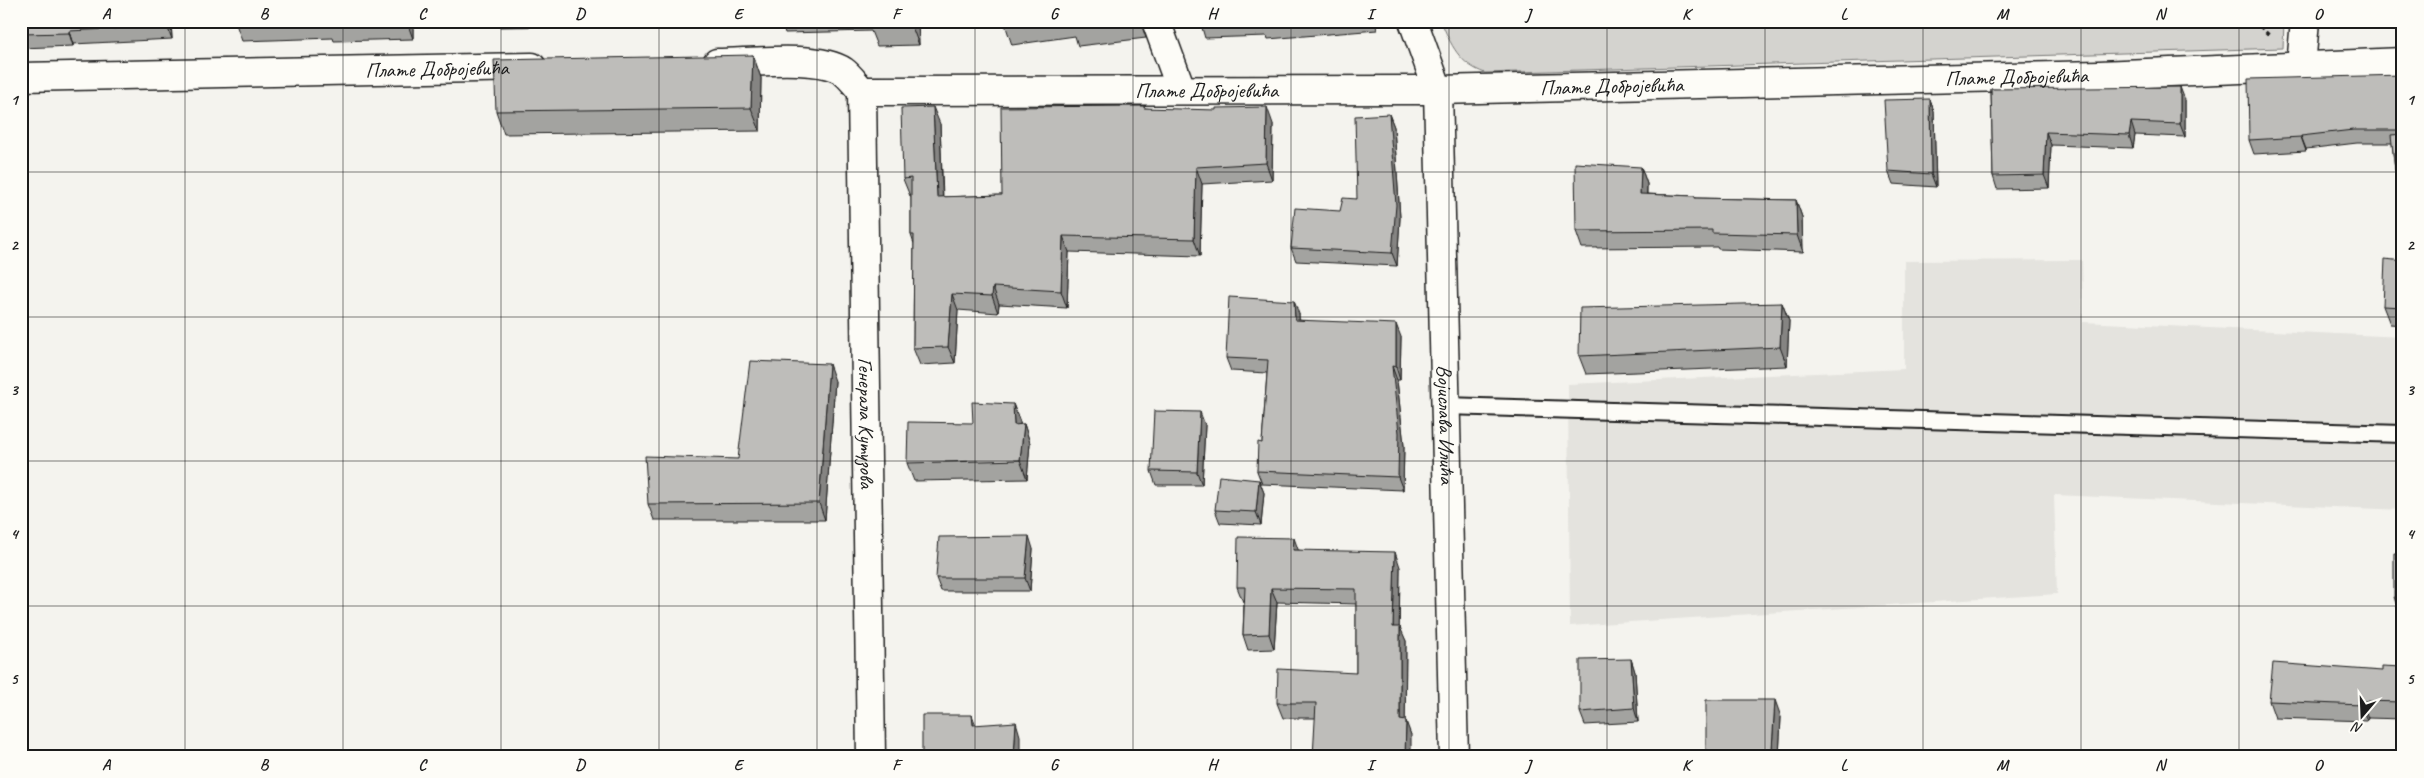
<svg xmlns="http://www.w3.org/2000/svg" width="2424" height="778" viewBox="0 0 2424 778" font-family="Caveat,sans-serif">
	<rect width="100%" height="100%" fill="#f4f3ee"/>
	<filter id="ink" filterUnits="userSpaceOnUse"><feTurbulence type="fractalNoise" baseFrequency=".02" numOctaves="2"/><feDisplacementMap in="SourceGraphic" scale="10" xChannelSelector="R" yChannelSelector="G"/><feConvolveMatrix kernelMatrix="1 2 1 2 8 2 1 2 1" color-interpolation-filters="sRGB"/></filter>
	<g filter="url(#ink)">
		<path fill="#e4e3de" d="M2082,260L2083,322L2403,337V510L2054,495L2057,594L1570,626L1568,384L1904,369V261Z"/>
		<path fill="#d4d3cf" stroke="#787876" d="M1441,21H2284L2283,48L1485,73C1459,64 1451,45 1441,21Z"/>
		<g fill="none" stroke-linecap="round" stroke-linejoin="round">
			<defs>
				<path id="service" d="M1445,406L2403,434"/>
				<g id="minor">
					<path d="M1156,21L1181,89"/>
					<path id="s1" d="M1413,21L1438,90L1454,757"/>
					<path id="s2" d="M717,63C748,63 818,54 843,71C850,76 856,85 862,91L1438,90L2099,75L2403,62"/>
					<path d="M2301,66L2305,21"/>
					<path id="s3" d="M21,77L532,67"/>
					<path id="s4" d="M862,91L871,757"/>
				</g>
			</defs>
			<use href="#service" stroke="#1c1c1c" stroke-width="20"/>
			<use href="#minor" stroke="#1c1c1c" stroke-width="31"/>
			<path stroke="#1c1c1c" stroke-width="3" stroke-dasharray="4 4" stroke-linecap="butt" d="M2254,21L2270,36"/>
			<use href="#service" stroke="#fdfcf7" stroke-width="16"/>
			<use href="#minor" stroke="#fdfcf7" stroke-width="28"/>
		</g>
		<g fill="#a3a3a0" stroke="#1c1c1c">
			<path d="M21,21H171L172,39L73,44V46L21,48Z"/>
			<path d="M236,21H413V39L334,41L333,38L242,41L236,24Z"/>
			<path d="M497,21H572V26L499,27Z"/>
			<path d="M636,21H695V27H638Z"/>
			<path d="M781,21H918L919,45L877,46L871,31L785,33Z"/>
			<path d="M1004,21H1140L1146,38L1078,46L1075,36L1012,45Z"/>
			<path d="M1200,21H1375L1377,30L1268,39L1267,36L1205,38Z"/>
			<path d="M753,55L761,78L760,131L504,134L496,111Z"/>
			<path d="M2403,75V189L2395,170L2392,143H2357L2306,149V151L2254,154L2249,140Z"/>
			<path d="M1991,89L2185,100V137L2135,135L2133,148L2051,145L2049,188L1997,189L1993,176Z"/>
			<path d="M1930,99L1934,112L1936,187L1893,184L1888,171Z"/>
			<path d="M1144,106L1145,108L1273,124L1272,180L1202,184L1200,256L1069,252L1067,308L999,304L998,313L958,310L955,363L920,365L913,348L914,244L911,235V196H910L903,179L940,124L943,197L1002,195Z"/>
			<path d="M1389,114L1394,127L1400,218L1397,266L1296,261L1291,248L1357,199Z"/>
			<path d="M1641,167L1647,184V194L1695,196L1696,198L1796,200L1802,217L1803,252L1718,249L1717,247L1582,248L1576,231Z"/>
			<path d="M2403,261V325L2390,324L2383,306Z"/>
			<path d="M1782,303L1789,321L1787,366L1586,374L1579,356Z"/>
			<path d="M1299,314V320L1401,337L1400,380H1397L1404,446L1403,490L1262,484L1257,471L1262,443L1267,373L1231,371L1226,358Z"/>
			<path d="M835,381L825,520H654L648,504L738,459Z"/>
			<path d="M1013,404L1020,422V424H1024L1030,443L1027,479L914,481L907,463L973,423Z"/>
			<path d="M1205,425L1202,485H1156L1151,471Z"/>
			<path d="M1259,480L1264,493L1261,525L1220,523L1215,510Z"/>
			<path d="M1033,549L1030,591H941L936,578Z"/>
			<path d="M1298,550L1400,567L1399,627L1406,641L1405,721L1411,735L1315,718H1283L1277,703L1356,673V604L1277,602L1274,649L1248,650L1243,635L1244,602H1243L1237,587Z"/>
			<path d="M2403,554V610H2398L2394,597Z"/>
			<path d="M1631,659L1635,672L1638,722L1585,725L1580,712Z"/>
			<path d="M2403,667V719L2368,718L2367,721L2275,718L2269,701Z"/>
			<path d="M1781,717L1779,757H1706Z"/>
		</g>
		<g fill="#858482" stroke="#1c1c1c">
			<path d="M167,21H171L172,39L167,26Z"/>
			<path d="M413,21V39L407,22Z"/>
			<path d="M911,21H918L919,45L911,24Z"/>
			<path d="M69,31L73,44V46L69,33Z"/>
			<path d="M753,55L761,78L760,131L751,108Z"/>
			<path d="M2180,87L2185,100V137L2180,124Z"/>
			<path d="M1930,99L1934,112L1936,187L1931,174Z"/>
			<path d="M933,107L940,124L943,213L937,197Z"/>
			<path d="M1267,107L1273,124L1272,180L1266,163Z"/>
			<path d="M1389,114L1394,127L1400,218L1397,266L1392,253Z"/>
			<path d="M2131,122L2135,135L2133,148L2129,135Z"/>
			<path d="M2046,132L2051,145L2049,188L2044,175Z"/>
			<path d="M2301,136L2306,149V151L2301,137Z"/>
			<path d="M1196,167L1202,184L1200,256L1194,239Z"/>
			<path d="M1641,167L1647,184L1646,211L1640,194Z"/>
			<path d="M1796,200L1802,217L1803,252L1797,235Z"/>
			<path d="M1063,236L1069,252L1067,308L1061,291Z"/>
			<path d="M993,287L999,304L998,313L992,296Z"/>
			<path d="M952,294L958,310L955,363L948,347Z"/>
			<path d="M1294,301L1299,314L1300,334L1295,320Z"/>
			<path d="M1782,303L1789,321L1787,366L1780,347Z"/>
			<path d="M1396,324L1401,337L1400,380L1396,367Z"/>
			<path d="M829,364L835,381L825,520L819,503Z"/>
			<path d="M1392,366L1397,380L1404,446L1403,490L1398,477Z"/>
			<path d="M1013,404L1020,422L1021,443L1014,425Z"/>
			<path d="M1200,412L1205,425L1202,485L1197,472Z"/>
			<path d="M1024,424L1030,443L1027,479L1020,460Z"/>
			<path d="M1259,480L1264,493L1261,525L1256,512Z"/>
			<path d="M1029,536L1033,549L1030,591L1025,578Z"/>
			<path d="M1294,538L1299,552L1293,550Z"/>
			<path d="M1395,552L1400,567L1399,641L1393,627Z"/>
			<path d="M1271,588L1277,602L1274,649L1269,634Z"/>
			<path d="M1400,627L1406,641L1405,735L1400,720Z"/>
			<path d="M1631,659L1635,672L1638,722L1634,708Z"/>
			<path d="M1775,700L1781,717L1779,757H1775L1772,749Z"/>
			<path d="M2362,701L2368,718L2367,721L2361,705Z"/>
			<path d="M972,715L977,728L973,725Z"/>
			<path d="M1406,721L1411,735V757H1405Z"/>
			<path d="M1016,722L1020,736V757H1014Z"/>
			<path d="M1765,749L1768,757H1766Z"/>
		</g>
		<g fill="#bebdba" stroke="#1c1c1c">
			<path d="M21,21H167V26L69,31V33L21,34Z"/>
			<path d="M236,21H311L236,24Z"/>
			<path d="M328,21H407L328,24Z"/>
			<path d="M869,21H911V24L869,25Z"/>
			<path d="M1004,21H1023L1005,24Z"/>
			<path d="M1071,21H1099L1071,25Z"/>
			<path d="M1200,21H1224L1200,22Z"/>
			<path d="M1262,21H1284L1262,23Z"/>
			<path d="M753,55L751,108L496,111L494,60Z"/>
			<path d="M2403,75V130H2353L2301,136V137L2249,140L2248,79Z"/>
			<path d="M2180,87V124L2131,122L2129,135L2046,132L2044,175L1993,176L1991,89Z"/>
			<path d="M1930,99L1931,174L1888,171L1884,100Z"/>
			<path d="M1144,106V108L1216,110V108L1267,107L1266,163L1196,167L1194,239L1063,236L1061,291L993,287L992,296L952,294L948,347L913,348L914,235H911V178L903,179L901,108L933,107L937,197L1002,195L1001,107Z"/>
			<path d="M1389,114L1396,205L1392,253L1291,248L1295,208L1340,211L1343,198L1357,199L1355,116Z"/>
			<path d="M2403,134V170H2395L2391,135Z"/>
			<path d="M1575,163L1641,167L1640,194L1695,196V198L1796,200L1797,235L1712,233V230L1576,231Z"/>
			<path d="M2385,259L2403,261V307L2383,306Z"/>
			<path d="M1229,297L1294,301L1295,320L1396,324V367L1392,366L1399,433L1398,477L1257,471L1258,442L1262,443L1268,360L1226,358Z"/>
			<path d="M1782,303L1780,347L1579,356L1580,308Z"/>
			<path d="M750,361L829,364L819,503L648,504L645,456L738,459Z"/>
			<path d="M972,402L1013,404L1014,425L1024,424L1020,460L907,463L908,422L973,423Z"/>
			<path d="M1154,411L1200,412L1197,472L1151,471Z"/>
			<path d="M1219,476L1259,480L1256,512L1215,510Z"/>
			<path d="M1029,536L1025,578H936L939,537Z"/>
			<path d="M1238,537L1294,538L1293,550L1395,552L1393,627H1400V720L1406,721L1405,757H1313L1316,703H1277L1278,669L1356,673V589L1271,588L1269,634L1243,635L1245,587H1237Z"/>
			<path d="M2394,553L2403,554V598L2394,597Z"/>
			<path d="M1631,659L1634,708L1580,712V660Z"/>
			<path d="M2273,663L2382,671V666L2403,667V702L2362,701L2361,705L2269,701Z"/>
			<path d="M1706,700H1775L1772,749H1765L1766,757H1706Z"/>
			<path d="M922,715H972L973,725L1016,722L1014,757H926V755H922Z"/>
		</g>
	</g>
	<path fill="none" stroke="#1c1c1c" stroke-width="1" stroke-opacity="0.55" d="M185,21V757M343,21V757M501,21V757M659,21V757M817,21V757M975,21V757M1133,21V757M1291,21V757M1449,21V757M1607,21V757M1765,21V757M1923,21V757M2081,21V757M2239,21V757M21,172H2403M21,317H2403M21,461H2403M21,606H2403"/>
	<g text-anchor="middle" stroke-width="4" stroke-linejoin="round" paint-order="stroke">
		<g font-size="21" fill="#1c1c1c" stroke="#fdfcf7">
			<text dy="7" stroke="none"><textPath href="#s3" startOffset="416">Плате Добројевића</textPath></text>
			<text dy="7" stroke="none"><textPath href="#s2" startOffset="1310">Плате Добројевића</textPath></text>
			<text dy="7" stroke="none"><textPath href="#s2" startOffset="905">Плате Добројевића</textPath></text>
			<text dy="7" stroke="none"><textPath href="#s2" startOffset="500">Плате Добројевића</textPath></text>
			<text dy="7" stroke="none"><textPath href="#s4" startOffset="332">Генерала Кутузова</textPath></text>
			<text dy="7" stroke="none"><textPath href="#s1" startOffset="408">Војислава Илића</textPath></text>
		</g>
	</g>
	<rect width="2424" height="778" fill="none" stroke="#fdfcf7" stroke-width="55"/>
	<g transform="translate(2362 716) rotate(199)" stroke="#fdfcf7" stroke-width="4" paint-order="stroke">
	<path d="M0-4L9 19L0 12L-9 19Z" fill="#1c1c1c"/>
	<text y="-8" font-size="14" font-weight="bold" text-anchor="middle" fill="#1c1c1c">N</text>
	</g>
	<rect x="28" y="28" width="2368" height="722" fill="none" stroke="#1c1c1c" stroke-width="2"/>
	<g font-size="16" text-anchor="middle" font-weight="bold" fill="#1c1c1c">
		<text x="106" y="19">A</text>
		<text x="264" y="19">B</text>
		<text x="422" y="19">C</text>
		<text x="580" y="19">D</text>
		<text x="738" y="19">E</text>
		<text x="896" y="19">F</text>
		<text x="1054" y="19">G</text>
		<text x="1212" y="19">H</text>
		<text x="1370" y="19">I</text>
		<text x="1528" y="19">J</text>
		<text x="1686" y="19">K</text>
		<text x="1844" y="19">L</text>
		<text x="2002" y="19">M</text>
		<text x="2160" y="19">N</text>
		<text x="2318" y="19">O</text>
		<text x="14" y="105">1</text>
		<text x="2410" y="105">1</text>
		<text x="14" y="250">2</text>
		<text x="2410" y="250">2</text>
		<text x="14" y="395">3</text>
		<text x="2410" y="395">3</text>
		<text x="14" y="539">4</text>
		<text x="2410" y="539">4</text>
		<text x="14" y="684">5</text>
		<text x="2410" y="684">5</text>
		<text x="106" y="770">A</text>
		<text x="264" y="770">B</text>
		<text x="422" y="770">C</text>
		<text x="580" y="770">D</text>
		<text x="738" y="770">E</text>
		<text x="896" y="770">F</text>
		<text x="1054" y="770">G</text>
		<text x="1212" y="770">H</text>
		<text x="1370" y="770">I</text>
		<text x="1528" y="770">J</text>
		<text x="1686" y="770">K</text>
		<text x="1844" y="770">L</text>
		<text x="2002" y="770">M</text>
		<text x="2160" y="770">N</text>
		<text x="2318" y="770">O</text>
	</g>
</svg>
